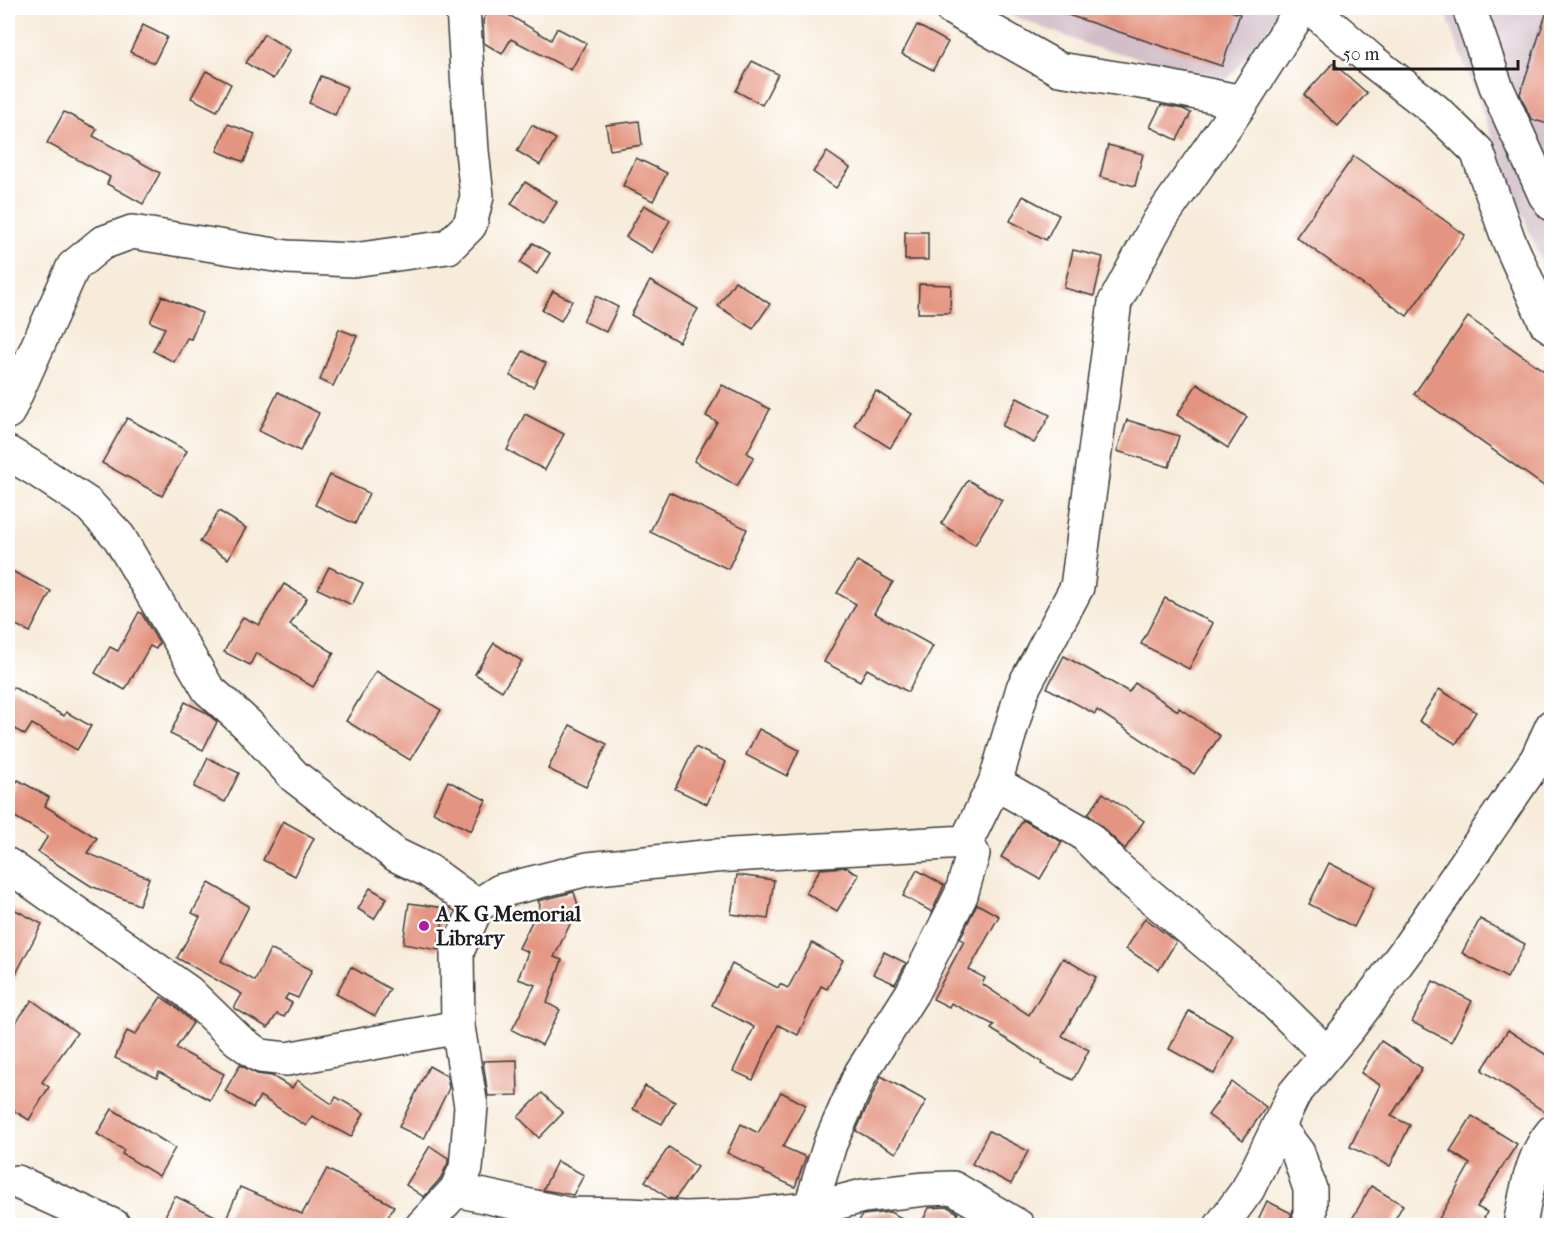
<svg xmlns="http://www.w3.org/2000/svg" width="1559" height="1233" viewBox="0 0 1559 1233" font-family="'IM FELL French Canon',serif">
	<rect width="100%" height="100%" fill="#fff"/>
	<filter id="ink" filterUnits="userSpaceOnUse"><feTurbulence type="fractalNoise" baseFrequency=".0167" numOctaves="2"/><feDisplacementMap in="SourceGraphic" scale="12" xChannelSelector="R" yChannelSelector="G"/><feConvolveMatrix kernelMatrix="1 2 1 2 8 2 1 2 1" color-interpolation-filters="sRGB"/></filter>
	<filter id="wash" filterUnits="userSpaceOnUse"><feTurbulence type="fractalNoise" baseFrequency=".008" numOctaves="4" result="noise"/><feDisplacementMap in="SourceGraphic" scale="24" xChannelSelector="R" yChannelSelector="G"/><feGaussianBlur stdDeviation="1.35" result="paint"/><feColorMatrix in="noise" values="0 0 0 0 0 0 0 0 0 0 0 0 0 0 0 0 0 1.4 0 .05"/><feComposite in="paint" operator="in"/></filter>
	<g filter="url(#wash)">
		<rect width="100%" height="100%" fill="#f7ebd9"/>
		<g fill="#d2bdc8">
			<path d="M992,8H1282L1266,32L1228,79L1094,47Z"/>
			<path d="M1444,8H1551V274L1542,263L1497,152Z"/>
		</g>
		<g id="blocks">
			<g fill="#e49581">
				<path d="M490,8H497L551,40L557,28L586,43L571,70L511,39L502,54L484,43L483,20Z"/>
				<path d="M1057,8H1222L1240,14L1222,66L1056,11Z"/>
				<path d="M1547,11H1551V125L1531,119L1520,94Z"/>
				<path d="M143,25L167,37L154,63L130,52Z"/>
				<path d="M917,25L948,42L933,70L902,54Z"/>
				<path d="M264,34L290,50L273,79L246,63Z"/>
				<path d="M752,61L778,74L762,105L736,91Z"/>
				<path d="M1333,63L1367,93L1338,126L1304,95Z"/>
				<path d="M206,71L231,84L217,111L191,98Z"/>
				<path d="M321,76L347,87L335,115L309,103Z"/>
				<path d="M1161,105L1183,109L1191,113L1177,140L1150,127Z"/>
				<path d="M64,112L97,129L93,136L160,173L143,204L107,184L110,177L47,143Z"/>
				<path d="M639,121L642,145L610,150L606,125Z"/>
				<path d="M228,124L255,134L244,162L217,151Z"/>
				<path d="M532,125L556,139L540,165L517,151Z"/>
				<path d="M1108,145L1143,154L1135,186L1100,177Z"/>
				<path d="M827,152L850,168L836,188L813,172Z"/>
				<path d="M1354,156L1465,235L1407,316L1296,237Z"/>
				<path d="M636,158L667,173L653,201L623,186Z"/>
				<path d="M525,182L557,202L543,224L511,204Z"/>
				<path d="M1023,196L1059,215L1046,240L1010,221Z"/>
				<path d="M644,205L670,220L652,253L626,237Z"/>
				<rect x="905" y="232" width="23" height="28"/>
				<path d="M533,243L550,253L537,274L520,263Z"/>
				<path d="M1073,250L1103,257L1094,296L1064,288Z"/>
				<path d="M650,281L698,309L679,342L631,315Z"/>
				<path d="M735,281L770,304L753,329L718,306Z"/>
				<path d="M919,284L951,285L950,313H918Z"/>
				<path d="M553,291L572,301L561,321L542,310Z"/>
				<path d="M162,296L202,313L191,339L187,338L174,362L153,351L165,328L150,322Z"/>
				<path d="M596,296L618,307L606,332L583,321Z"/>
				<path d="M1468,317L1551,376V491L1414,394Z"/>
				<path d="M339,329L357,336L333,386L320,380Z"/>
				<path d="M523,351L546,363L533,387L510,376Z"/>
				<path d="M1197,384L1247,417L1228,448L1177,415Z"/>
				<path d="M722,385L770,409L747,453L754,457L737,486L694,461L717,422L706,416Z"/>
				<path d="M876,391L912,414L890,448L854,425Z"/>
				<path d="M278,392L319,413L300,451L259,431Z"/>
				<path d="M1017,398L1050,415L1034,443L1002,426Z"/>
				<path d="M525,414L564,434L545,470L507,450Z"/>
				<path d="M127,418L187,451L162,496L102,463Z"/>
				<path d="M1127,420L1179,436L1169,467L1117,451Z"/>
				<path d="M330,475L369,493L355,524L315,505Z"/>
				<path d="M968,480L1002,500L975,545L941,524Z"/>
				<path d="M669,492L747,529L728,569L650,532Z"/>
				<path d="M219,511L246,528L228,559L200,542Z"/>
				<path d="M857,561L893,582L874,613L933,646L908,692L867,669L860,681L824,662L856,604L837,593Z"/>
				<path d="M329,567L363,583L352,605L318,589Z"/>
				<path d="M8,569L51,591L30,632L8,621Z"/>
				<path d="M284,584L307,598L290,625L334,653L313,687L256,653L250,665L224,652L243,617L259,625Z"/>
				<path d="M1165,598L1213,623L1189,669L1141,644Z"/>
				<path d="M139,612L142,614L159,643L156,649L150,646L125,690L95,673L110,647L118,651Z"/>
				<path d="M494,643L522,661L502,691L475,674Z"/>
				<path d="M1064,656L1129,692L1135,683L1178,711L1179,708L1220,736L1194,774L1097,710L1095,714L1047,688Z"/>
				<path d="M376,671L441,710L410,760L346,721Z"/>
				<path d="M13,687L64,716L66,712L91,726L77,750L32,724L25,735L8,725V697Z"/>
				<path d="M1439,689L1476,712L1456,744L1419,721Z"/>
				<path d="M185,702L205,712L217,722L203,750L170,734Z"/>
				<path d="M570,725L607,744L586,787L548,769Z"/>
				<path d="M759,729L799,750L787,776L746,755Z"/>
				<path d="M695,747L726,762L707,804L675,789Z"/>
				<path d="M208,758L239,773L225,802L194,787Z"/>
				<path d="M18,780L49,797L45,806L97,838L87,853L149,878L139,905L91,886L38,852L48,836L8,813V798Z"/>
				<path d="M448,781L486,800L471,831L433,812Z"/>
				<path d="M1103,793L1144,821L1125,849L1088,814Z"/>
				<path d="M1023,820L1062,842L1040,879L1001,857Z"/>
				<path d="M283,821L314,838L295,876L263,860Z"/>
				<path d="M1329,863L1375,886L1354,927L1309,904Z"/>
				<path d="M846,867L859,875L837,911L806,893L820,869Z"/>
				<path d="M917,870L944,885L932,912L903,896Z"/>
				<path d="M737,875L774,880L768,919L731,914Z"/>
				<path d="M209,883L249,906L221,961L255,981L270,949L312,970L298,998L288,994L285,999L292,1003L284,1017L277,1014L268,1028L234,1008L242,994L177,958L200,917L192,913Z"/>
				<path d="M370,888L387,898L374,919L358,909Z"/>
				<path d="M574,892L580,912L575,914L554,957L562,960L547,1003L560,1010L542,1045L512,1030L535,985L518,979L528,952L519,948L540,905L538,901Z"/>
				<path d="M409,903L445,908L438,950L403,944Z"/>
				<path d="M977,904L999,916L969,970L985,978L982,984L1029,1015L1063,958L1096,977L1062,1036L1089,1050L1073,1080L1041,1064L1042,1062L991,1029L994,1025L951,1003L949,1007L933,999L964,941L960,939Z"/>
				<path d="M8,906L42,924L8,989Z"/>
				<path d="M1145,918L1176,942L1159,970L1126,949Z"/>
				<path d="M1480,919L1525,944L1507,978L1462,953Z"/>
				<path d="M812,943L843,960L827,989L821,986L798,1035L778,1025L753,1080L733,1071L754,1027L712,1005L732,964L778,988L780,984L788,988Z"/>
				<path d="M884,952L906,963L895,984L873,974Z"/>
				<path d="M351,967L390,989L375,1016L336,994Z"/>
				<path d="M1433,981L1472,1001L1451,1042L1412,1022Z"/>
				<path d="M161,997L176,1007L193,1023L176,1048L224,1074L210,1100L159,1072L157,1078L115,1058L127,1031L135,1035Z"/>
				<path d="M32,1000L77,1033L42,1082L49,1087L29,1120L8,1107V1033Z"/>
				<path d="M1189,1011L1234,1036L1214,1074L1169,1049Z"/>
				<path d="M1508,1030L1551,1058V1114H1548L1482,1070Z"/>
				<path d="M1381,1041L1422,1068L1391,1116L1410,1125L1390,1166L1350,1147L1380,1085L1361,1073Z"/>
				<path d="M517,1060L518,1095L488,1096L483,1061Z"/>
				<path d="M240,1065L257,1074L272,1076L292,1088L297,1080L332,1104L336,1097L364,1113L351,1137L312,1116L306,1126L260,1096L253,1108L225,1091Z"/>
				<path d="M429,1066L447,1076L449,1088L424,1139L399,1127Z"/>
				<path d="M881,1076L926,1101L896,1153L856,1131Z"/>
				<path d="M1232,1082L1266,1107L1243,1140L1208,1115Z"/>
				<path d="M645,1086L675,1102L662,1124L633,1109Z"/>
				<path d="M781,1092L806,1105L783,1147L806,1157L795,1187L764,1173V1171L727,1153L741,1124L758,1133Z"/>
				<path d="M542,1093L563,1113L539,1138L518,1117Z"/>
				<path d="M112,1109L175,1148L159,1176L122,1154L124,1150L97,1134Z"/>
				<path d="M1472,1116L1517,1144L1477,1207L1487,1212L1480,1226H1435L1470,1164L1450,1151Z"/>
				<path d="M989,1131L1028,1151L1011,1184L972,1164Z"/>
				<path d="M430,1146L448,1158V1163L440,1179L424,1197L406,1185Z"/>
				<path d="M669,1147L697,1167L675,1199L668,1198L645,1181Z"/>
				<path d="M557,1161L584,1175L573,1195L543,1190Z"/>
				<path d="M327,1169L394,1206L383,1226H160L175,1196L225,1221L240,1187L302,1214Z"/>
				<path d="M1371,1186L1403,1205L1391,1226H1348Z"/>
				<path d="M1267,1201L1291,1213V1226H1255Z"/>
				<path d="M948,1207L958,1213L951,1226H920L929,1208Z"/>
				<path d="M890,1212L917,1226H857L862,1215Z"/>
			</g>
		</g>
	</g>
	<g filter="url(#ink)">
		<use href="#blocks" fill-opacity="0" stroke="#3d3b38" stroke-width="1.5"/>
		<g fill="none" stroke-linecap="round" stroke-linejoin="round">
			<defs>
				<g id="minor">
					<path d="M951,8L1059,69L1153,84L1242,102"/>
					<path d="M1311,8L1372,61L1435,110L1477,151L1509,241L1546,323L1552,327"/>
					<path d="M1469,8L1496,86L1545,195L1552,204"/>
					<path d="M8,412L73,267L102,243L132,232L287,257L353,260L448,247L470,225L477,196L472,151L463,8"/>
					<path d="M8,453L35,469L88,504L119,537L208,689L248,725L294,776L396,855L429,871L477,906"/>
					<path d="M995,783L1083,833L1119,870L1259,987L1327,1054"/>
					<path d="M8,865L188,992L238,1040L260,1056L287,1059L458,1027"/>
					<path d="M1278,1127L1298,1153L1310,1189V1226"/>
					<path d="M17,1182L114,1226"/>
					<path d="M456,1190L567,1214L630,1215L685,1218L743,1216L816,1208L863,1196L925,1189L953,1188L1018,1226"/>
					<path d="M810,1209L830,1144L861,1073L912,993L961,895L973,854L966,842"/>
					<path d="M1221,1226L1248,1189L1294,1094L1348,1029L1406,951L1537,759L1552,726"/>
					<path d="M1520,1226C1525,1196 1532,1155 1552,1132"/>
				</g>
				<path id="major" d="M422,1226L456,1190L466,1168L471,1106L458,1027L457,952L477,906L500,891L588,869L714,856L966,842L995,783L1023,688L1077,587L1115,302L1159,221L1242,102L1302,8"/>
			</defs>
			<use href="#minor" stroke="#3d3b38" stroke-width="36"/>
			<use href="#major" stroke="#3d3b38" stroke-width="36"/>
			<use href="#minor" stroke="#fff" stroke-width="33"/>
			<use href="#major" stroke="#fff" stroke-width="33"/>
		</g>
	</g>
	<circle fill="#b5179e" stroke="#fff" stroke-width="2" cx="424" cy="926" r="6"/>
	<g text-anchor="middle" stroke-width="5" stroke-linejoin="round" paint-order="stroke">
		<g font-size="21" font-weight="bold" fill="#1c1c1c" stroke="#fff" text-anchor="start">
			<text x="436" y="921">A K G Memorial<tspan x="436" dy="24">Library</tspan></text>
		</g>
	</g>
	<rect width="1559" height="1233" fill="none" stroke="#fff" stroke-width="30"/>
	<path d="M1334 60v9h184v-9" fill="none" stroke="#1c1c1c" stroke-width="3"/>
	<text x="1343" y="60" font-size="18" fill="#1c1c1c" stroke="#ffffff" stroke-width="4.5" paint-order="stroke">50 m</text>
</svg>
